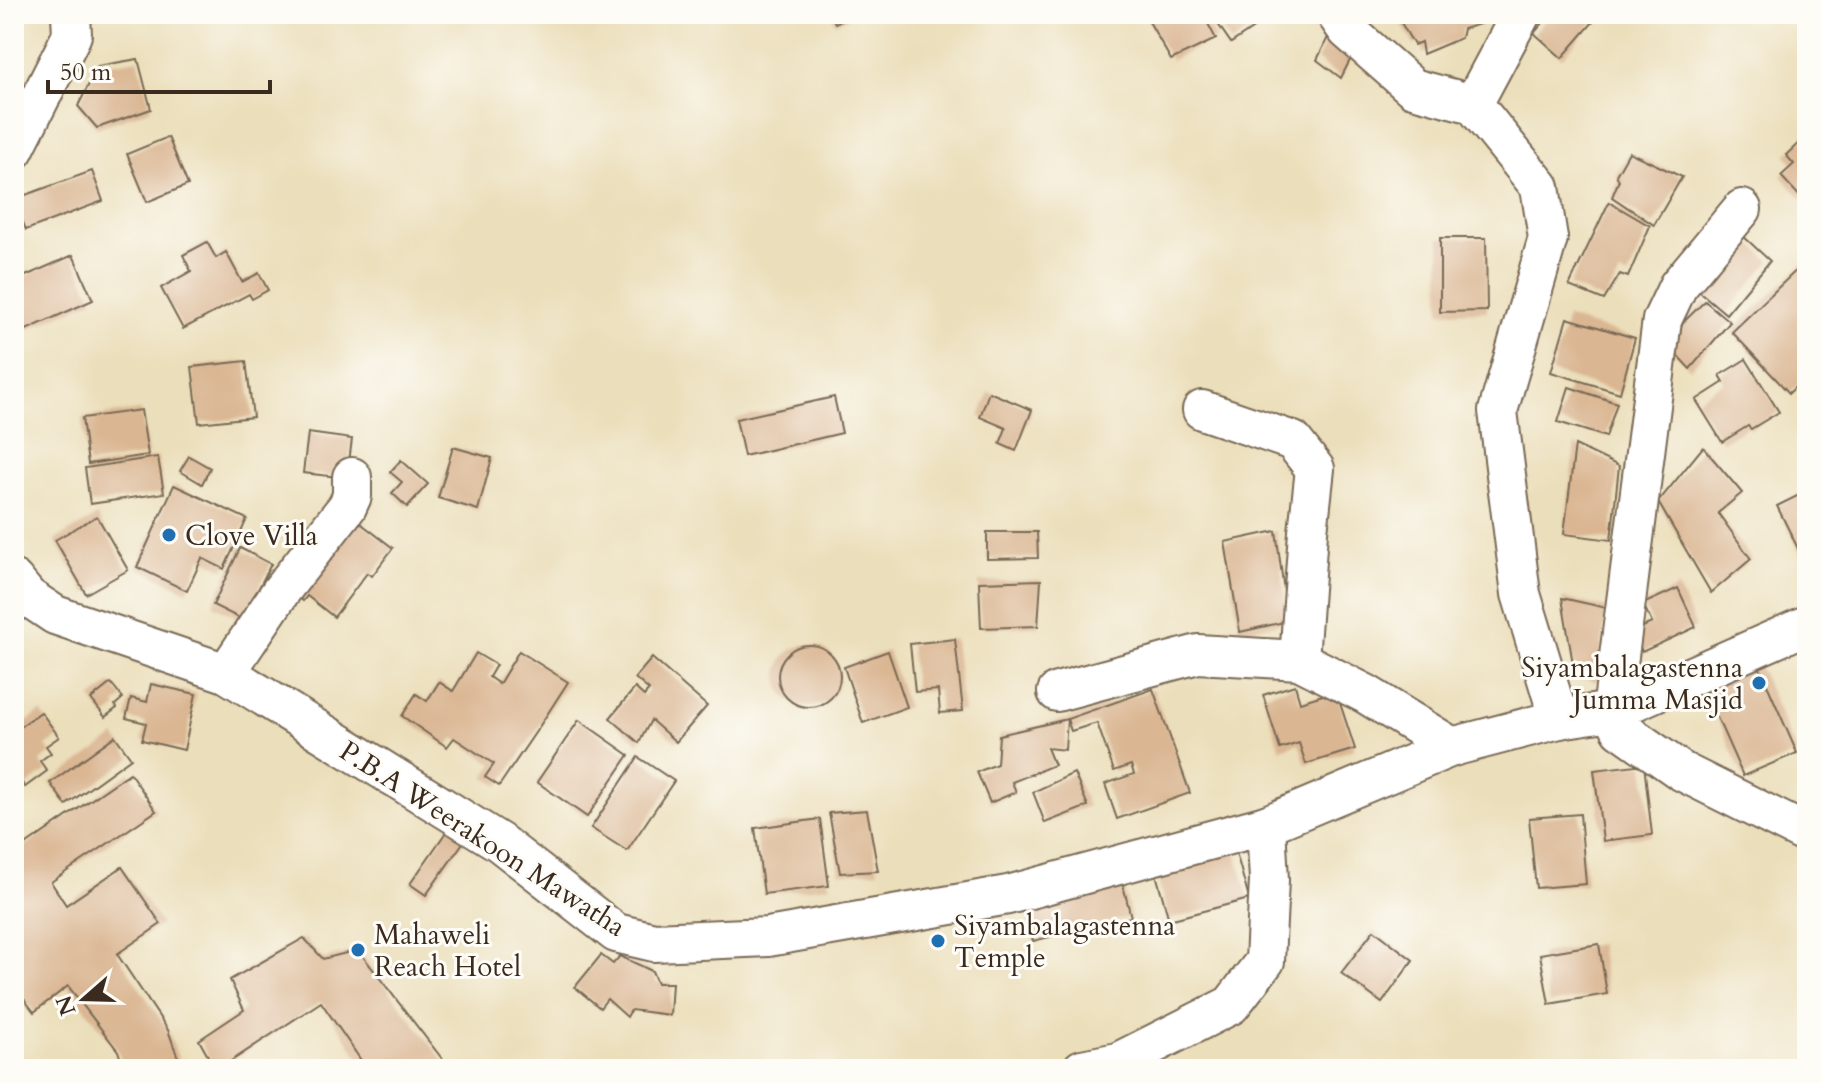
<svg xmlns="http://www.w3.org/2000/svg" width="1821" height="1083" viewBox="0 0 1821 1083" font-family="Cardo,serif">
	<rect width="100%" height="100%" fill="#fdfcf7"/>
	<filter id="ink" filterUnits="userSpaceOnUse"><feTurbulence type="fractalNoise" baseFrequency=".0125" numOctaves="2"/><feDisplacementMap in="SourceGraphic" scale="16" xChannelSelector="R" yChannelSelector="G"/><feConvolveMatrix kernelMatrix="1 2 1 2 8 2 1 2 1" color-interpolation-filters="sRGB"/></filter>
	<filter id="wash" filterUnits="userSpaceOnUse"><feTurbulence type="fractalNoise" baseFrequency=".006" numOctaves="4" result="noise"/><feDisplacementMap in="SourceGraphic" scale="32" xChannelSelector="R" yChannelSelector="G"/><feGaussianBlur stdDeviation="1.8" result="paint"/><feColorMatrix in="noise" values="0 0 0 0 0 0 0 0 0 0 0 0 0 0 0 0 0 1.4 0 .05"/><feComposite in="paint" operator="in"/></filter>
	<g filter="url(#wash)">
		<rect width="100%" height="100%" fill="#ebdeba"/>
		<g id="blocks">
			<g fill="#dab692">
				<path d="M831,14H857L835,23Z"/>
				<path d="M1154,14H1203L1216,39L1171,60L1147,18Z"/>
				<path d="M1211,14H1274L1231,43Z"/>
				<path d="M1421,14H1494L1496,19L1463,29L1461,38L1423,54L1421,42L1414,45L1400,21Z"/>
				<path d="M1551,14H1600L1562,58L1534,33Z"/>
				<path d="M1331,31L1355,50L1341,78L1317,60Z"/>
				<path d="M138,59L151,109L97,128L78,106L98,66Z"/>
				<path d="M1807,135V195L1802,199L1781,176L1794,164L1786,155Z"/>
				<path d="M168,137L188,185L147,202L127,154Z"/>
				<path d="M1629,152L1682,177L1654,225L1612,197L1619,180L1616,175Z"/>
				<path d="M92,171L103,201L26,230L14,199Z"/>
				<path d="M1609,202L1650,226L1628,277L1620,274L1604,300L1569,286Z"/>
				<path d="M1741,234L1770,261L1726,314L1695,288Z"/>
				<path d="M1440,238H1486L1487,311L1440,312Z"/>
				<path d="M207,242L216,258L226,252L242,282L259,273L268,290L252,299L249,294L183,329L161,288L191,271L183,255Z"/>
				<path d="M73,255L93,300L24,331L14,309V281Z"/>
				<path d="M1807,260V376L1789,393L1732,332Z"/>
				<path d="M1705,301L1730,322L1690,369L1664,341Z"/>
				<path d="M1567,318L1635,338L1620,393L1551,372Z"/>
				<path d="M1746,359L1779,412L1751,429L1748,426L1722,442L1696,400L1724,382L1720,375Z"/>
				<path d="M246,361L253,417L199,423L192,367Z"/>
				<path d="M1569,387L1617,403L1606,437L1558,422Z"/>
				<path d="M989,392L1032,410L1016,451L1000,444L1006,428L980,417Z"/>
				<path d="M834,397L842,433L744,456L736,419Z"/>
				<path d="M141,410L148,455L88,464L82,418Z"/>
				<path d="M308,433L352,439L347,478L303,473Z"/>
				<path d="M1575,445L1619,466L1611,540L1564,534Z"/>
				<path d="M453,447L492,458L478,510L438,498Z"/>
				<path d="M1703,447L1742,493L1718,513L1751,559L1711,593L1658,502Z"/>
				<path d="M189,456L210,468L202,484L180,471Z"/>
				<path d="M158,457L164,493L90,504L85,468Z"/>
				<path d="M401,460L428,484L407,507L392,493L402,482L390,472Z"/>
				<path d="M174,485L247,519L224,569L202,558L187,591L137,567Z"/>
				<path d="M1807,491V567L1777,506Z"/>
				<path d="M346,512L393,548L372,576L367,573L334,617L307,596L303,601L288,589Z"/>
				<path d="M97,516L128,570L86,594L55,540Z"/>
				<path d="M1276,531L1288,621L1240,632L1225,542Z"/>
				<path d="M987,532H1037L1038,558L987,559Z"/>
				<path d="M240,548L271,564L243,620L213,605Z"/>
				<path d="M1041,580L1038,626L981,628L979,582Z"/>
				<path d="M1678,588L1696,627L1642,652L1633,631L1652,623L1643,604Z"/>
				<path d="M1562,598L1607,608L1597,682L1575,676Z"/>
				<path d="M955,639L963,711L940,713L938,690L915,692L910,644Z"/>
				<circle cx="809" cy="676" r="31"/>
				<path d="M519,651L568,682L539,727L499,786L485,777L494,764L454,738L447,747L402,716L416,694L427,701L439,682L453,691L476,653L496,665L489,677L499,684Z"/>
				<path d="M888,651L907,707L863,723L844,667Z"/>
				<path d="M652,658L707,706L676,742L651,720L639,743L610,718L635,688L644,696L649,690L635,678Z"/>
				<path d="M1758,664L1797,753L1743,776L1704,688Z"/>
				<path d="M111,683L123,698L115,705L117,708L105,717L91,699Z"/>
				<path d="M151,684L196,694L184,750L142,740L146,723L126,718L131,698L147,702Z"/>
				<path d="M1295,685L1300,702L1336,691L1355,749L1306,764L1299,743L1280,749L1263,695Z"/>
				<path d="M1153,689L1190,793L1117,819L1105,784L1134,774L1131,765L1114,771L1097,723L1071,731L1067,719Z"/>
				<path d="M41,712L59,737L46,746L51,753L40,761L47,771L25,787L14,772V731Z"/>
				<path d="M1067,719L1065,750L1047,748L1054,765L1012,782L1016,792L990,803L977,772L997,764L999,735Z"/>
				<path d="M579,720L629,755L587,817L537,782Z"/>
				<path d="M115,736L131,758L66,805L50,783Z"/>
				<path d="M638,757L674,781L627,851L591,828Z"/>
				<path d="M1644,764L1652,835L1603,841L1594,770Z"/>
				<path d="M130,773L156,811L51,882L66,905L122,867L161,924L117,954L168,1030L182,1069H124L118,1051L68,986L34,1012L14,986V853Z"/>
				<path d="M1074,773L1088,806L1045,823L1033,792Z"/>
				<path d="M867,810L878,871L840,873L829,813Z"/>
				<path d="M1580,814L1586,884L1536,888L1529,818Z"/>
				<path d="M820,819L829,886L764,894L755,828Z"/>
				<path d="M451,825L467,837L426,895L410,884Z"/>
				<path d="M1234,845L1249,899L1169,920L1154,867Z"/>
				<path d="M1122,881L1131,917L1033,941L1024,905Z"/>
				<path d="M1374,930L1413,960L1382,1003L1341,973Z"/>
				<path d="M304,938L323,959L358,950L450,1069H367L321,1002L219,1069H215L199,1040L244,1010L230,980Z"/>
				<path d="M1599,944L1607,994L1549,1004L1540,954Z"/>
				<path d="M601,955L613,964L620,956L652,971L657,983H672L670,1015L631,1010L627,1017L607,999L600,1008L575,987Z"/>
			</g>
		</g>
	</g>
	<g filter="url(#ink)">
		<use href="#blocks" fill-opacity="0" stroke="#796955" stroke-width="2"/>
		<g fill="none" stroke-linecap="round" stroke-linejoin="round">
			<defs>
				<g id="minor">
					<path d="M1336,14L1347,30L1413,88L1473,104L1540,187L1548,238L1498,411L1521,594L1559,719"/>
					<path d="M1473,104L1521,14"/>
					<path d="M14,150L72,35L71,14"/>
					<path d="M1742,209L1678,286L1662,320L1612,711L1621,729L1681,771L1807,834"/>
					<path d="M1202,410L1293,441L1315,469L1308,532L1299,660"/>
					<path d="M14,580L28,597L55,615L226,673L499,842L616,933L654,942L768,937L1008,895L1266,825L1452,747L1559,719L1612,711L1807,625"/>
					<path d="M226,673L281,591L347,507L352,496V477"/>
					<path d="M1057,692L1198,654L1299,660L1366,694L1452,747"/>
					<path d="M1082,1069L1118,1062L1231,1005L1265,961L1269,880L1266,825"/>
				</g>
			</defs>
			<use href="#minor" stroke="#796955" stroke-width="42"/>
			<use href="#minor" stroke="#fff" stroke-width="38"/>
		</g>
	</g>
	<g fill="#1f6fb2" stroke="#fdfcf7" stroke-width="3">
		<circle cx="169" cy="535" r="8"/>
		<circle cx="1759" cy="683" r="8"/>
		<circle cx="938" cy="941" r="8"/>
		<circle cx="358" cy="950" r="8"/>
	</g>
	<g text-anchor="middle" stroke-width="6" stroke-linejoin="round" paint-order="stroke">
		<g font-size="28" fill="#3b2a1e" stroke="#fdfcf7" text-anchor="start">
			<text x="185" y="545">Clove Villa</text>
			<text x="1743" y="677" text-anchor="end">Siyambalagastenna<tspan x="1743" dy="32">Jumma Masjid</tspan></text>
			<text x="954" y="935">Siyambalagastenna<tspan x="954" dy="32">Temple</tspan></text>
			<text x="374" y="944">Mahaweli<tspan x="374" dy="32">Reach Hotel</tspan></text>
		</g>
		<g font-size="28" fill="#3b2a1e" stroke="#fdfcf7">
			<text transform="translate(483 838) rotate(33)" y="10">P.B.A Weerakoon Mawatha</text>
		</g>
	</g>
	<rect width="1821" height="1083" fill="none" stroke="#fdfcf7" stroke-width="48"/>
	<g transform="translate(84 999) rotate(250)" stroke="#fdfcf7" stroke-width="6" paint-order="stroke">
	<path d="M0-6L14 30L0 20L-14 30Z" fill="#3b2a1e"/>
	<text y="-12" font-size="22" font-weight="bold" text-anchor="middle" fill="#3b2a1e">N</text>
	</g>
	<path d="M48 80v12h222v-12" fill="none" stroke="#3b2a1e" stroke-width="4"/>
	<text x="60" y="80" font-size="24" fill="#3b2a1e" stroke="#fdfcf7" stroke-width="6" paint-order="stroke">50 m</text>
</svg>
